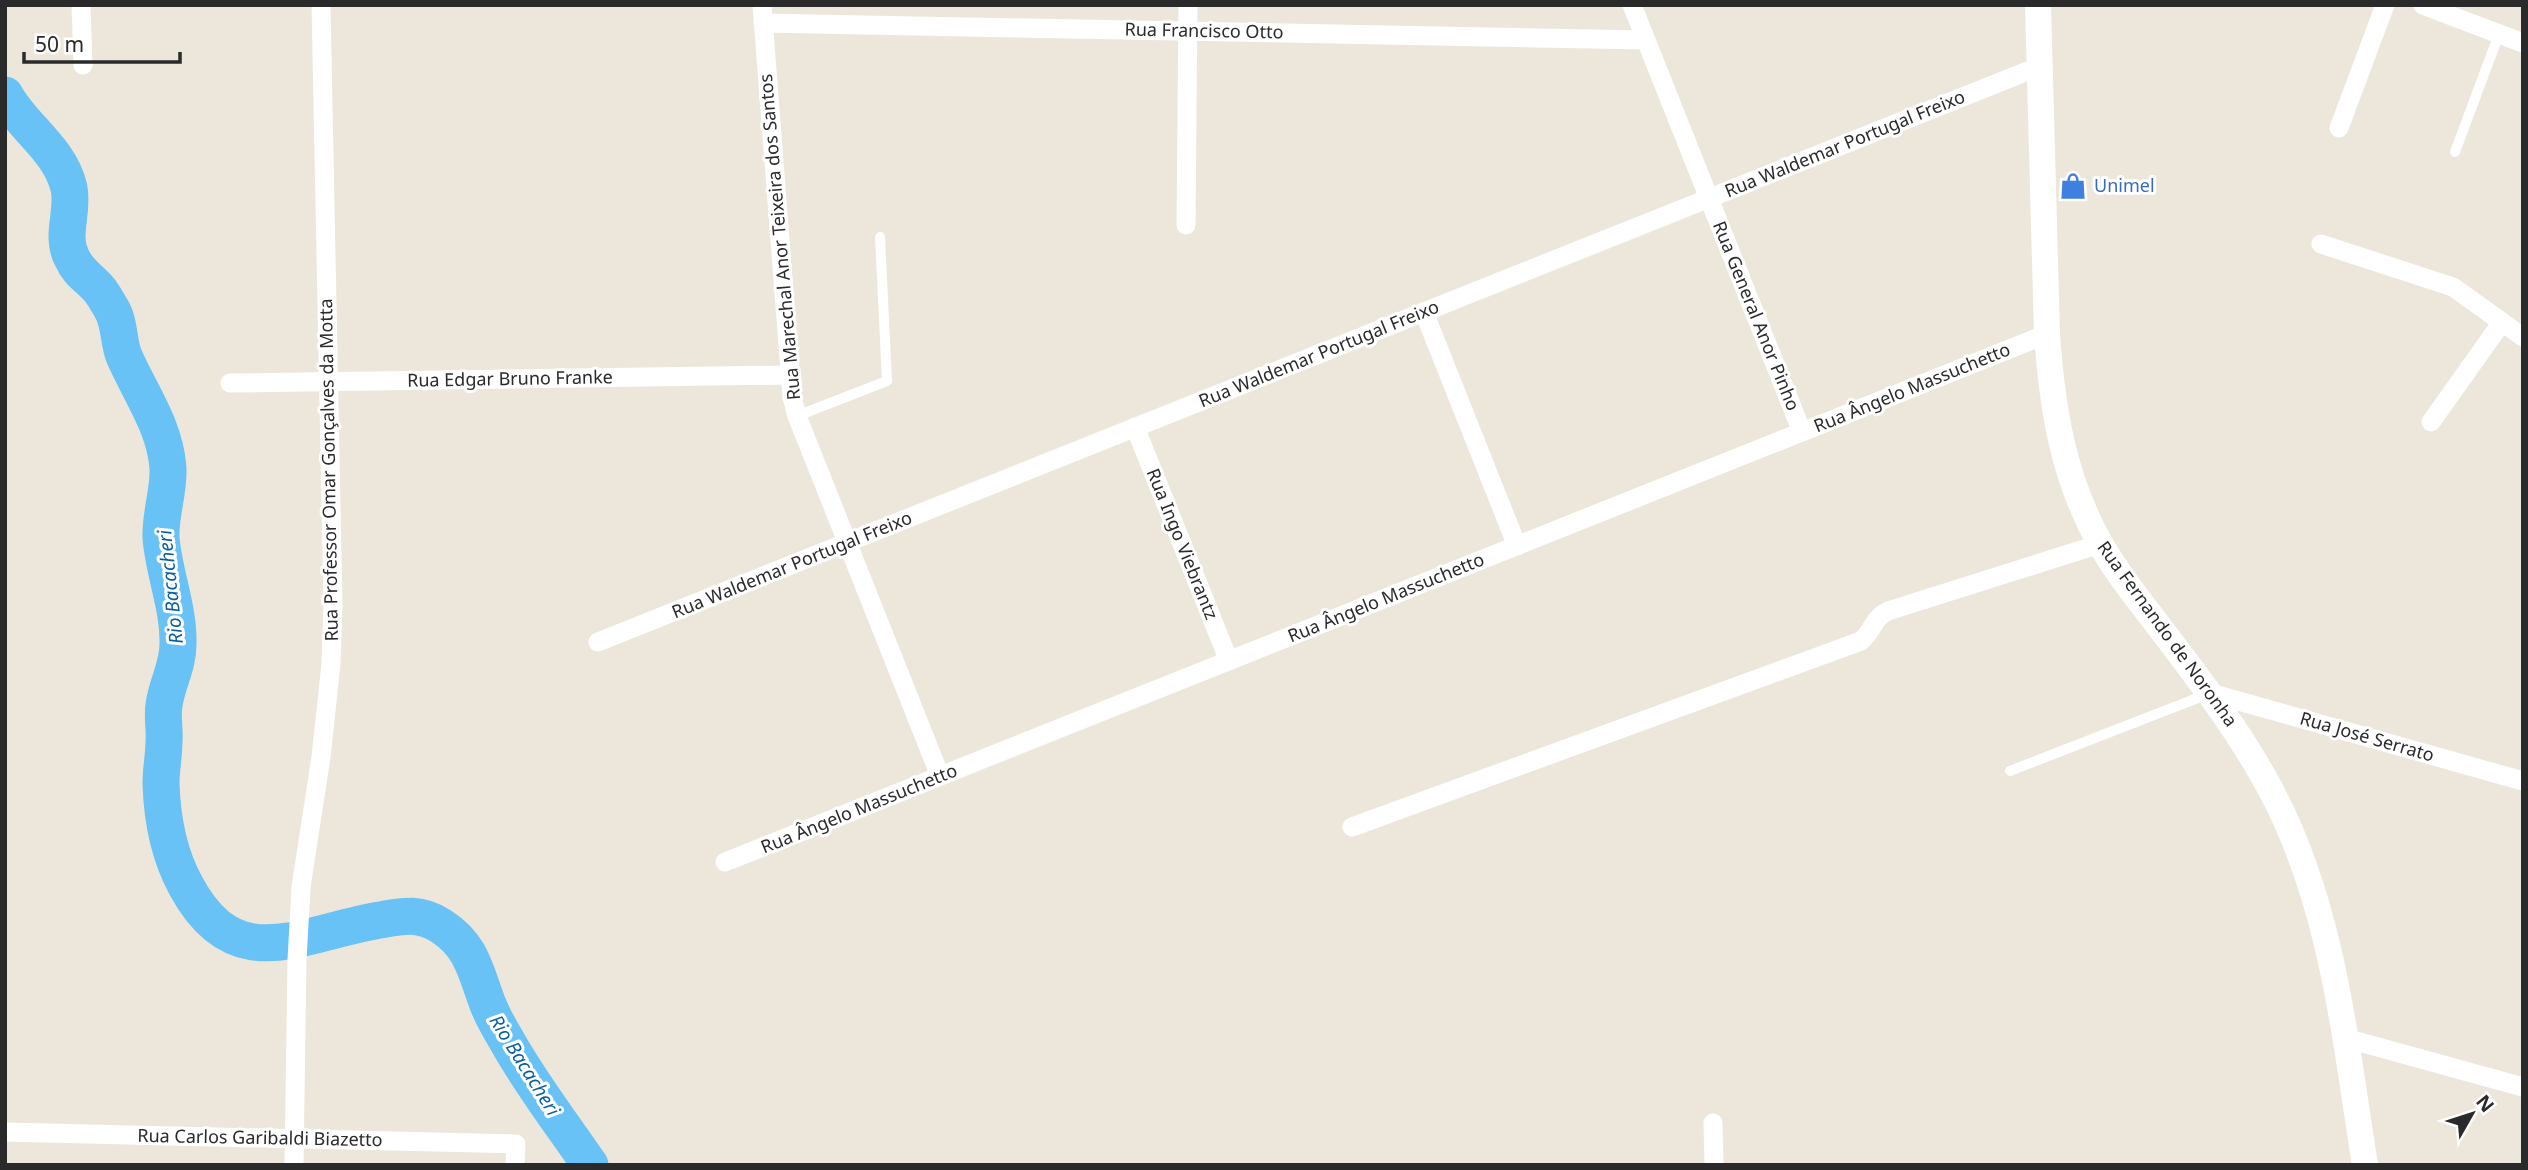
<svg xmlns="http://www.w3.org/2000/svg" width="2528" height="1170" viewBox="0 0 2528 1170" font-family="'Noto Sans',sans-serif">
	<rect width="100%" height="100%" fill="#ede7db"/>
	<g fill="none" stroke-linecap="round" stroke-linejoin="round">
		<path stroke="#68c2f5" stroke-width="37" d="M5,95C23,128 60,149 69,188C74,212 60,236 72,258C77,270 86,276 95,285C102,291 106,300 111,308C120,322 118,341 124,356C140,393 165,426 168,468C169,492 160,514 161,538C164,574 179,608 178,644C178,667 167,683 164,705C162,717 165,729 164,741C164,755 161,769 161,783C162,819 169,855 186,886C236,979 301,933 380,920C403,916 419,912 441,926C472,946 475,970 487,1002C492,1016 500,1029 507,1041C531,1084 562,1124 590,1165"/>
		<g stroke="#fff" stroke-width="10">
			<path d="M2455,152L2499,34"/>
			<path d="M797,416L887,381L880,237"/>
			<path d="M2010,771L2208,694"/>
		</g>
		<g stroke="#fff" stroke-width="19">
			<path d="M81,5L83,65"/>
			<path d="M762,5L792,397L797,416L940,776"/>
			<path d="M1632,5L1802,432"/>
			<path d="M2423,5L2523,43"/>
			<path d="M763,23L1645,40"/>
			<path d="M2339,128L2385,5"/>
			<path d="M1186,225L1188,5"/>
			<path d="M2321,244L2453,287L2523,337"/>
			<path d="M1424,312L1517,546"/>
			<path d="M230,383L789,375"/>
			<path d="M2431,422L2502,322"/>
			<path d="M1135,427L1229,661"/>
			<path d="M598,642L2040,66"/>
			<path d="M2210,693L2523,781"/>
			<path d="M1352,827L1861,641C1874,630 1872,619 1888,611L2100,544"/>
			<path d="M725,862L2047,334"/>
			<path d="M2345,1038L2523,1087"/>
			<path d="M1713,1123L1714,1165"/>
			<path d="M5,1132L516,1144L515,1165"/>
			<path d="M294,1165L297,960L301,887L321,757L331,664L333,605L321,5"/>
		</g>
		<path stroke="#fff" stroke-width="26" d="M2038,5L2047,334C2052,407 2063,478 2100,543C2117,574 2140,601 2161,629C2202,683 2243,736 2274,796C2333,910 2345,1040 2365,1165"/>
	</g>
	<defs>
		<symbol id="shop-bare" viewBox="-9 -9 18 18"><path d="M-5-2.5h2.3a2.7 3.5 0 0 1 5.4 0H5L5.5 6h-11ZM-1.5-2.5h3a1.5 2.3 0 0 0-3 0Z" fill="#3f7fe0" stroke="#fff" stroke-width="2.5" paint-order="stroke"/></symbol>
	</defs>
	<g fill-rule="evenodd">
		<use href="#shop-bare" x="2054" y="167" width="38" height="38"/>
	</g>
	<g text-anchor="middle" stroke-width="6" stroke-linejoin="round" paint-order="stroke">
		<g font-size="18" fill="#2a2a2a" stroke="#fff">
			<text transform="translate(1204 31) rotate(1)" y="6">Rua Francisco Otto</text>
			<text transform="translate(1845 144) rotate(-22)" y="6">Rua Waldemar Portugal Freixo</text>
			<text transform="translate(780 237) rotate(-95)" y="6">Rua Marechal Anor Teixeira dos Santos</text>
			<text transform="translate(1756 316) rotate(68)" y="6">Rua General Anor Pinho</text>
			<text transform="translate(1319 354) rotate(-22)" y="6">Rua Waldemar Portugal Freixo</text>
			<text transform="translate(510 379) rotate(-1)" y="6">Rua Edgar Bruno Franke</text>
			<text transform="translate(1912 388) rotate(-22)" y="6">Rua Ângelo Massuchetto</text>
			<text transform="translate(329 470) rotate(-91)" y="6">Rua Professor Omar Gonçalves da Motta</text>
			<text transform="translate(1182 544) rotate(68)" y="6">Rua Ingo Viebrantz</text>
			<text transform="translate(792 565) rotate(-22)" y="6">Rua Waldemar Portugal Freixo</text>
			<text transform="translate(1386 598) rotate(-22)" y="6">Rua Ângelo Massuchetto</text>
			<text transform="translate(2167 634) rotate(54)" y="6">Rua Fernando de Noronha</text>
			<text transform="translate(2367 737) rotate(16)" y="6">Rua José Serrato</text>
			<text transform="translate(859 809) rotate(-22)" y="6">Rua Ângelo Massuchetto</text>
			<text transform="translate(260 1138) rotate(1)" y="6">Rua Carlos Garibaldi Biazetto</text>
		</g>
		<g font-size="18" fill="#366cbe" stroke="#fff" text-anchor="start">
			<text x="2094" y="192">Unimel</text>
		</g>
		<g font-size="19" font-style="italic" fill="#065ea2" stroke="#fff">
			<text transform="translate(170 587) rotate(-96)" y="7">Rio Bacacheri</text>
			<text transform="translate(525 1065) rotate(58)" y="7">Rio Bacacheri</text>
		</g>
	</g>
	<rect width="2528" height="1170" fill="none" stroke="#2a2a2a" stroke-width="14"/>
	<g transform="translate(2472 1114) rotate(51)" stroke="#ffffff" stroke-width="5" paint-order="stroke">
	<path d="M0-5L12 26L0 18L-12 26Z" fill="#2a2a2a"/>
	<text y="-10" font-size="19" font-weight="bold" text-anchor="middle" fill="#2a2a2a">N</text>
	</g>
	<path d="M24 52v10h156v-10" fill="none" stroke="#2a2a2a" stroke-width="3.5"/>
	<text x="35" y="52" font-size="21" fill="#2a2a2a" stroke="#ffffff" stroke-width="5" paint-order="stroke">50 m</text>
</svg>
